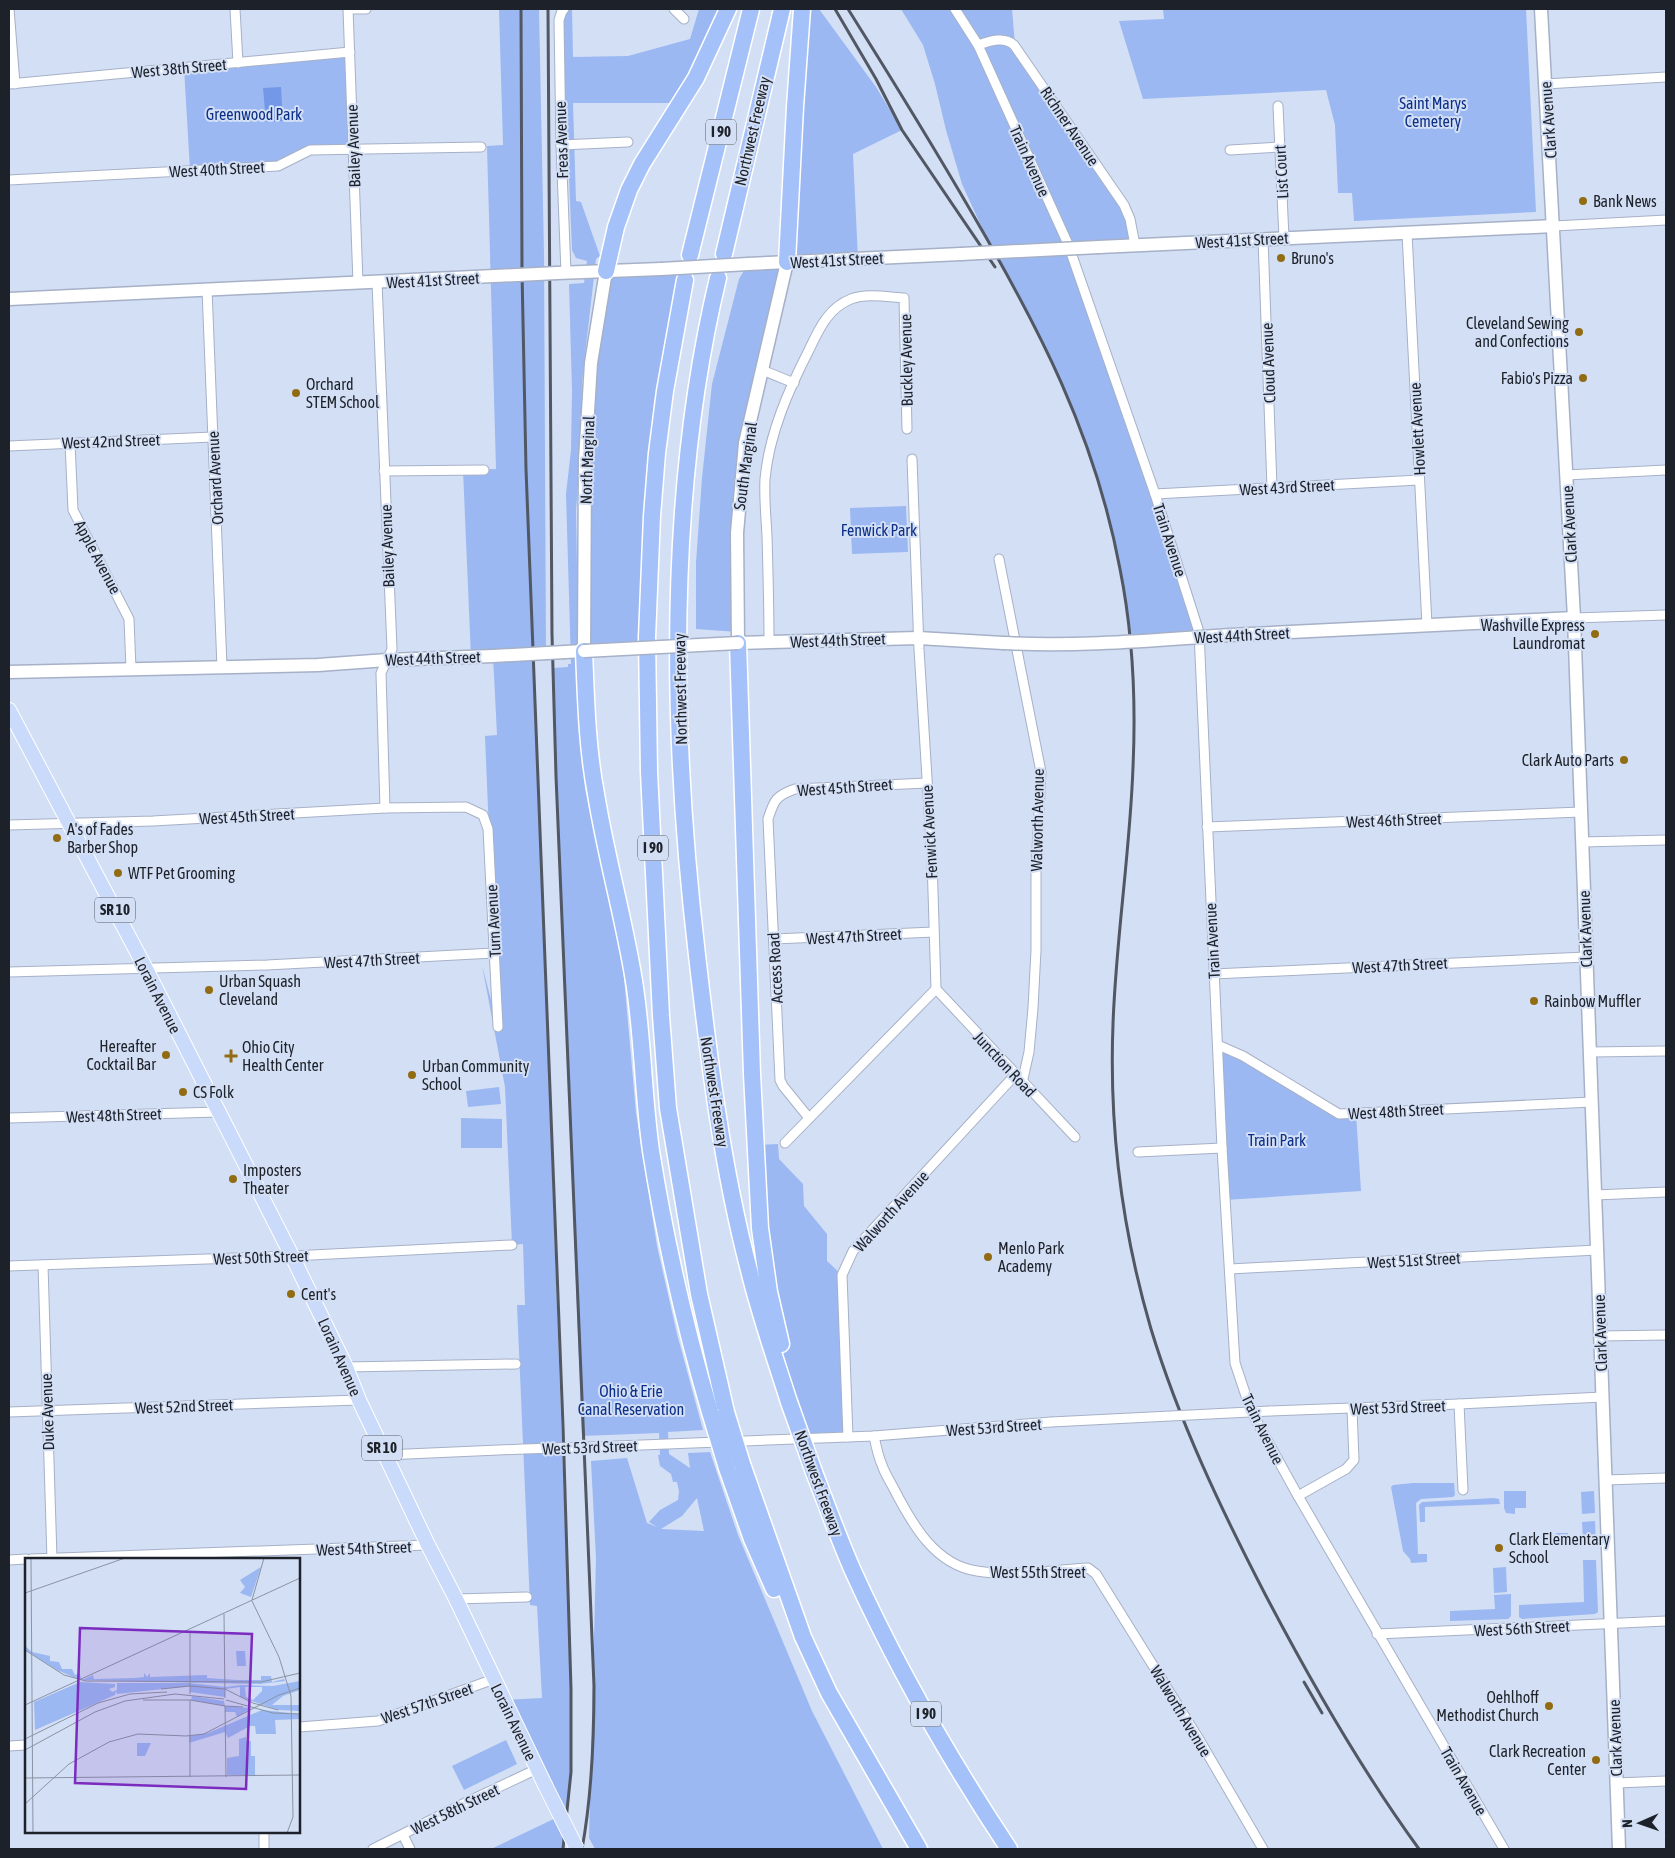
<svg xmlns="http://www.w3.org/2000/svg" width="1675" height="1858" viewBox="0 0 1675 1858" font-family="'Asap Condensed',sans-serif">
	<rect width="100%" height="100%" fill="#d3dff5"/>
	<g fill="#9bb8f2" fill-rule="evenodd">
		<path d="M499,9H539L544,254L546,653L533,654L571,1689V1772L563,1849H491L560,1816L504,1700L542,1698L537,1606L530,1605L517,1305H525L523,1244L512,1245L505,1087L482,965L497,1023L485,736L497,735L493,656L471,657L463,470L496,469L487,146L503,145Z"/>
		<path d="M561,9H572L573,57L628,56L690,39L699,9H728L681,103H573L576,201L581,202L600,256L596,259L582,381L581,445L576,511L577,567L581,594L582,729L585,789L622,955L636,1113L657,1246L677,1334L703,1430L668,1432L669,1454L690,1468L688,1453L710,1452L738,1535L812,1711L883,1849H595L589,1838L596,1558L591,1461L627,1458L647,1523L657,1527L649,1522L660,1510L678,1500L679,1491L677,1482H673L671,1474L660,1466L658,1455H660L659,1433L582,1436L556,776L553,668L568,667V664H571L566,494L571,450L572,391L569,284L584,283L587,261L576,258L572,250L566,104L560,103ZM697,1498L704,1531L661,1529L682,1516Z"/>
		<path d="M802,9H819L876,87L902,130L853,154L858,259L787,262L745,443L738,632L696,629V563L702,478L712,384L739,279L748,264L787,262Z"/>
		<path d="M901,9H1012L1015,45L1121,201L1135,245L1068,249L1199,632L1129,642L1128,615L1120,569L1110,521L1083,433L1041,337L993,252L962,184L946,130L935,84L923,45Z"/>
		<path d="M1163,9H1526L1536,212L1354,221L1352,193H1338L1335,125L1326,90L1143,99L1119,21L1164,19Z"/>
		<path d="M350,52L353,148L310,150L278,166L190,170L184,68Z"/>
		<path d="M689,267L665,391L647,648L584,651L585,460L606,271Z"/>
		<path d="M906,506L908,552L852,554L850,508Z"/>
		<path d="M1218,1045L1339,1114L1356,1113L1361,1191L1225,1200Z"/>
		<path d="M499,1087L501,1104L468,1107L466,1091Z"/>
		<path d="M461,1118L502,1119V1148H461Z"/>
		<path d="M778,1144L779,1159L803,1184L804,1206L827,1234V1261L842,1275L848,1437L802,1438L787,1394L755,1145Z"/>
		<path d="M1413,1483H1454L1455,1495L1453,1497L1421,1499L1416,1503L1418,1554H1427V1562L1411,1563L1410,1559L1403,1551L1391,1487L1393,1485Z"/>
		<path d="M1504,1491H1526V1508H1515V1514L1506,1513L1504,1508Z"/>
		<path d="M1594,1491L1595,1513L1582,1514L1581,1492Z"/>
		<path d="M1494,1498L1499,1499L1500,1504L1425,1507V1522H1420L1419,1505L1422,1502Z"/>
		<path d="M1595,1521L1596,1546H1583V1543L1557,1544L1556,1533H1568V1540L1583,1539L1582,1522Z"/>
		<path d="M1583,1560H1596L1598,1612L1595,1614L1522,1619L1519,1617V1605L1584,1602Z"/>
		<path d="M1506,1567L1507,1592L1494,1593L1493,1568Z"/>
		<path d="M1511,1594V1616L1508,1619L1450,1621V1611L1495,1609L1494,1595Z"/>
		<path d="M506,1740L517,1764L464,1790L452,1766Z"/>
	</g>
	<path fill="#7298e7" d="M281,87L283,121L266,122L263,88Z"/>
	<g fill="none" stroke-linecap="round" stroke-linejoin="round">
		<defs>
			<g id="street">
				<path d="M9,9L15,84"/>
				<path d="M235,9L238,63"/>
				<path d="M348,9L358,283"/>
				<path d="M348,9H366"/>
				<path d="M564,9L562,11L559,20L561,145L566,273"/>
				<path d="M674,9L684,19"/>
				<path d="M955,9L978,45L1068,244L1155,494L1199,632L1222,1148L1235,1363L1251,1411L1298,1496L1504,1849"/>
				<path d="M978,45C990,41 1004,36 1014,45L1124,205L1130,219L1135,245"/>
				<path d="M9,84L350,52"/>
				<path d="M1545,84L1666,77"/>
				<path d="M1278,106L1284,238"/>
				<path d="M561,145L628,142"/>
				<path d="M1230,150L1280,147"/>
				<path d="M9,180L278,166L310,150L481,147"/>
				<path d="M1554,226L1666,220"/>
				<path d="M1407,233L1427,625"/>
				<path d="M1263,239L1272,487"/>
				<path d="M377,282L392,649L381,673L385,808"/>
				<path d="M207,289L222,667"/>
				<path d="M762,370L794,383"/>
				<path d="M70,443L73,510L129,619L131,669"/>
				<path d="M9,446L213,437"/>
				<path d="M384,471L484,470"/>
				<path d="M1566,475L1666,470"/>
				<path d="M1155,494L1419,480"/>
				<path d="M999,559L1041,772L1036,870V950L1033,1008L1029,1052L1022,1083"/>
				<path d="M1574,618L1666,615"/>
				<path d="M769,642C769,606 768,571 767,536C766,517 764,497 765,479C769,434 789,389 809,350C819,329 828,308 851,299C866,293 888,297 904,298L907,429"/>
				<path d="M9,825L153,821L385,808L466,807L483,815L488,829L498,1027"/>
				<path d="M1207,827L1581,812"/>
				<path d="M1582,842L1666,840"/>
				<path d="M774,939L934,932"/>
				<path d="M9,972L267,965L494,953"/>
				<path d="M1214,974L1586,957"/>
				<path d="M936,989L1075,1137"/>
				<path d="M1218,1045L1243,1056L1339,1114L1592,1102"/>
				<path d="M1590,1052L1666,1051"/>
				<path d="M9,1118L218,1112"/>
				<path d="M809,1118L783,1086L780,1080L768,819C774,801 775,796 795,789L927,783"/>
				<path d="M785,1143L936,989L932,859L919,649L912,459"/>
				<path d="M1138,1152L1222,1148"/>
				<path d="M1595,1195L1666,1192"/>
				<path d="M43,1265L52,1559"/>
				<path d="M9,1266L292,1256L512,1245"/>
				<path d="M1230,1269L1597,1250"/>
				<path d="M1600,1336L1666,1335"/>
				<path d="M346,1367L516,1364"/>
				<path d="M1459,1404L1463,1490"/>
				<path d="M1270,1411L1459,1404L1603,1397"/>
				<path d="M9,1412L359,1400"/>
				<path d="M874,1436C876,1446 878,1456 882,1465C885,1474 890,1481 894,1489C912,1524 935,1565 977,1571C1012,1577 1053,1570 1088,1568L1096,1574L1200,1741L1263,1849"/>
				<path d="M848,1437L842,1275L853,1251L1015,1075"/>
				<path d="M590,1447L874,1436L1051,1422"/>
				<path d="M385,1455L523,1449"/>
				<path d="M1606,1480L1666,1478"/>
				<path d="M1298,1496L1346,1469L1354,1460L1352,1409"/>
				<path d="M31,1559L428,1545"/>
				<path d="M9,1560L26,1559"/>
				<path d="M456,1599L527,1597"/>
				<path d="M1377,1634L1666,1621"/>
				<path d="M299,1727L378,1721L494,1679"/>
				<path d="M9,1746L26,1745"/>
				<path d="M1617,1783L1666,1781"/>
				<path d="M264,1832V1849"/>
				<path d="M403,1835L410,1849"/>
				<path d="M373,1849L467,1802L537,1769"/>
			</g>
			<g id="secondary">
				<path d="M1541,9L1574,618L1619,1849"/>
				<path d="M1099,247L1554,226"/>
				<path d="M787,262L745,443L737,533L738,643L918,638L1003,643"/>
				<path d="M748,264L961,254"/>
				<path d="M557,273L661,269"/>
				<path d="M9,299L517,275"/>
				<path d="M1230,635L1574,618"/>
				<path d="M565,652L584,651L585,460L591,363L606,271"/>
				<path d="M9,672L318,665L387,660L493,656"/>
			</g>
			<path id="primary" d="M9,710L145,967L292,1256L346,1367L359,1400L428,1545L456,1599L545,1785"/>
			<g id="highway">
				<path d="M724,254L782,9"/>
				<path d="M690,255L751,9"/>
				<path d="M787,262L795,107L802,9"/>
				<path d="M606,271L616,227L629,190L642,164L696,78L728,9"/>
				<path d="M718,278C666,496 671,734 697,955C709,1060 722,1167 749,1270C760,1315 775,1358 789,1402"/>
				<path d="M685,280L665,391L657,453L652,516L647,637L649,772L661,1016L668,1108L699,1294L726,1412"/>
				<path d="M738,643L752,1074L760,1228L769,1292L781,1344"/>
				<path d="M584,651C586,699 587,747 596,794C606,857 624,918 634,981C643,1037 643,1095 651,1151C665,1239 685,1327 710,1412"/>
				<path d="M743,1467L803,1637L829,1693L919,1849"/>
				<path d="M727,1468L752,1539L774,1589"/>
				<path d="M814,1472C827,1506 839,1539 853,1571C897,1668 950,1760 1009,1849"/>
			</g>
		</defs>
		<use href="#street" stroke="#a6b1c7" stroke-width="11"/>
		<use href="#secondary" stroke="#a6b1c7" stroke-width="15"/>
		<use href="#primary" stroke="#fff" stroke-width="16"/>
		<use href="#highway" stroke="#fff" stroke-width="19"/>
		<use href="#street" stroke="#fff" stroke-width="9"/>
		<use href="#secondary" stroke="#fff" stroke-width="12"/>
		<use href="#primary" stroke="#c9dafb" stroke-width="14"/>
		<use href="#highway" stroke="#a5c1f9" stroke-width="16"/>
		<g stroke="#515763" stroke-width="3">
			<path d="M521,9L522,272L526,469L563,1426L571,1689V1772L563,1849"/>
			<path d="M548,9L552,634L556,776L594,1686C594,1741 592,1795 582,1849"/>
			<path d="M835,9L876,79L902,130L995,267"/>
			<path d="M848,9C890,76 932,144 972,213C1039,328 1095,435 1120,569C1133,634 1136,701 1133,767C1130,853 1116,938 1113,1024C1109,1127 1122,1230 1151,1329C1179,1421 1221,1509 1265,1594C1311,1682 1360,1768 1419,1849"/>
			<path d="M1304,1682L1322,1713"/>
		</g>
		<defs>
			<g id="street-bridge">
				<path d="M1051,1422L1270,1411"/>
				<path d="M523,1449L590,1447"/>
			</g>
			<g id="secondary-bridge">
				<path d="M961,254L1099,247"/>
				<path d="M661,269L748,264"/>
				<path d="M517,275L557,273"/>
				<path d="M1003,643C1079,647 1154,640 1230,635"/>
				<path d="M584,651L738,643"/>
				<path d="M493,656L565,652"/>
			</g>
			<path id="primary-bridge" d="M545,1785L577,1849"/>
			<g id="highway-bridge">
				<path d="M789,1402L814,1472"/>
				<path d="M710,1412L727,1468"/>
				<path d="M726,1412L743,1467"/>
			</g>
		</defs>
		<use href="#street-bridge" stroke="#a6b1c7" stroke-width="11" stroke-linecap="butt"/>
		<use href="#secondary-bridge" stroke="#a6b1c7" stroke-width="15" stroke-linecap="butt"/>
		<use href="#primary-bridge" stroke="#fff" stroke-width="16" stroke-linecap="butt"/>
		<use href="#highway-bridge" stroke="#fff" stroke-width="19" stroke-linecap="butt"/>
		<use href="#street-bridge" stroke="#fff" stroke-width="9"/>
		<use href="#secondary-bridge" stroke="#fff" stroke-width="12"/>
		<use href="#primary-bridge" stroke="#c9dafb" stroke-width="14"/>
		<use href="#highway-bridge" stroke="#a5c1f9" stroke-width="16"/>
	</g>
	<g fill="#916c13" stroke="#d3dff5" stroke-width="2">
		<circle cx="1583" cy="201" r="5"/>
		<circle cx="1281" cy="258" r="5"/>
		<circle cx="1579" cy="332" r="5"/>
		<circle cx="1583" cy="378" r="5"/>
		<circle cx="296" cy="393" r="5"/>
		<circle cx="1595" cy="634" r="5"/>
		<circle cx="1624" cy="760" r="5"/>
		<circle cx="57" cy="838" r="5"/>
		<circle cx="118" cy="873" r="5"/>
		<circle cx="209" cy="990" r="5"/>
		<circle cx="1534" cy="1001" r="5"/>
		<circle cx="166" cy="1055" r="5"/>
		<path d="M228.5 1048.5h5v5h5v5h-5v5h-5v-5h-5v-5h5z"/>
		<circle cx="412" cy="1075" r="5"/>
		<circle cx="183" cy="1092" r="5"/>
		<circle cx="233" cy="1179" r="5"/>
		<circle cx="988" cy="1257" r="5"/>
		<circle cx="291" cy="1294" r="5"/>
		<circle cx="1499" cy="1548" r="5"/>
		<circle cx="1549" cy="1706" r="5"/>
		<circle cx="1596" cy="1760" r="5"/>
	</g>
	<g text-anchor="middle" stroke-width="4" stroke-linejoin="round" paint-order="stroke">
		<g fill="#d3dff5" stroke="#545a66" stroke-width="1">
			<rect x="706" y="119.5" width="30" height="25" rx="4"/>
			<rect x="638" y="835.5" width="30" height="25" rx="4"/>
			<rect x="95" y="897.5" width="40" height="25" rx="4"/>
			<rect x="362" y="1435.5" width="40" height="25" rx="4"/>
			<rect x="911" y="1701.5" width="30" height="25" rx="4"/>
		</g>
		<g font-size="15" font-weight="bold" fill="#1d2129">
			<text x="721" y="137">I 90</text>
			<text x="653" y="853">I 90</text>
			<text x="115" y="915">SR 10</text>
			<text x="382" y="1453">SR 10</text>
			<text x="926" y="1719">I 90</text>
		</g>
		<g font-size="16" fill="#1d2129" stroke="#d3dff5">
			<text transform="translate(179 68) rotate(-5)" y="6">West 38th Street</text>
			<text transform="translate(1548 120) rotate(-94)" y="6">Clark Avenue</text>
			<text transform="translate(1070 126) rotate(56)" y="6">Richner Avenue</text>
			<text transform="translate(752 131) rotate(-77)" y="6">Northwest Freeway</text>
			<text transform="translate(561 140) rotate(-92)" y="6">Freas Avenue</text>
			<text transform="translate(353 146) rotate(-92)" y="6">Bailey Avenue</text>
			<text transform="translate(1030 161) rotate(66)" y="6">Train Avenue</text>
			<text transform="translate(217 169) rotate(-3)" y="6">West 40th Street</text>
			<text transform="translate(1281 172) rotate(-93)" y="6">List Court</text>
			<text transform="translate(1242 240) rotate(-3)" y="6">West 41st Street</text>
			<text transform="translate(837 260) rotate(-3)" y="6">West 41st Street</text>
			<text transform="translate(433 280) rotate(-3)" y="6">West 41st Street</text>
			<text transform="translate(906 360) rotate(-91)" y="6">Buckley Avenue</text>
			<text transform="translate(1268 363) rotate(-92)" y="6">Cloud Avenue</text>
			<text transform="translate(1417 429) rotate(-93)" y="6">Howlett Avenue</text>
			<text transform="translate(111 441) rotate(-2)" y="6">West 42nd Street</text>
			<text transform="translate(587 460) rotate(-88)" y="6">North Marginal</text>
			<text transform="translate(745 466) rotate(-82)" y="6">South Marginal</text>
			<text transform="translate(215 478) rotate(-93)" y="6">Orchard Avenue</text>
			<text transform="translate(1287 487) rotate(-3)" y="6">West 43rd Street</text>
			<text transform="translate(1569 524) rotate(-93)" y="6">Clark Avenue</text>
			<text transform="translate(1170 540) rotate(72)" y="6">Train Avenue</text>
			<text transform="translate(387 546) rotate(-92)" y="6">Bailey Avenue</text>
			<text transform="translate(98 557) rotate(62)" y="6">Apple Avenue</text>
			<text transform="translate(1242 635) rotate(-3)" y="6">West 44th Street</text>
			<text transform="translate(838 640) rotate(-2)" y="6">West 44th Street</text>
			<text transform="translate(433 658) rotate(-2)" y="6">West 44th Street</text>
			<text transform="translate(680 689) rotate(-91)" y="6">Northwest Freeway</text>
			<text transform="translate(845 787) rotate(-4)" y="6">West 45th Street</text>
			<text transform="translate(247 816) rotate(-3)" y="6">West 45th Street</text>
			<text transform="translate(1037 820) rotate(-89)" y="6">Walworth Avenue</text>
			<text transform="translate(1394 820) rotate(-2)" y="6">West 46th Street</text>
			<text transform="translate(929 832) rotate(-93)" y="6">Fenwick Avenue</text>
			<text transform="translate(493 921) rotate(-93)" y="6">Turn Avenue</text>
			<text transform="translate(1585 929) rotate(-92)" y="6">Clark Avenue</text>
			<text transform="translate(854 936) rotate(-3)" y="6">West 47th Street</text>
			<text transform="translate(1212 941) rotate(-93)" y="6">Train Avenue</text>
			<text transform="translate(372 960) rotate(-3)" y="6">West 47th Street</text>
			<text transform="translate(1400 965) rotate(-3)" y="6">West 47th Street</text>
			<text transform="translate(775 968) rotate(-93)" y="6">Access Road</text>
			<text transform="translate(158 995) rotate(63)" y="6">Lorain Avenue</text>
			<text transform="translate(1005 1064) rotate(47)" y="6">Junction Road</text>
			<text transform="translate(715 1092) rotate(81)" y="6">Northwest Freeway</text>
			<text transform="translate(1396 1111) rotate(-3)" y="6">West 48th Street</text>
			<text transform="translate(114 1115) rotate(-2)" y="6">West 48th Street</text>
			<text transform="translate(891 1211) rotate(-48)" y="6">Walworth Avenue</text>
			<text transform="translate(261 1257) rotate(-2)" y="6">West 50th Street</text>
			<text transform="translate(1414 1260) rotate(-3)" y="6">West 51st Street</text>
			<text transform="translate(1600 1333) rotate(-92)" y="6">Clark Avenue</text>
			<text transform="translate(340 1357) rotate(66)" y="6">Lorain Avenue</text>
			<text transform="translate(184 1406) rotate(-2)" y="6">West 52nd Street</text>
			<text transform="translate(1398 1407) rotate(-2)" y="6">West 53rd Street</text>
			<text transform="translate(47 1412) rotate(-92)" y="6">Duke Avenue</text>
			<text transform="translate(994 1427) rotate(-4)" y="6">West 53rd Street</text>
			<text transform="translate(1263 1429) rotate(64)" y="6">Train Avenue</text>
			<text transform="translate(590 1447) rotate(-2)" y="6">West 53rd Street</text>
			<text transform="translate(819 1483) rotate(70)" y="6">Northwest Freeway</text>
			<text transform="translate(364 1548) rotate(-2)" y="6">West 54th Street</text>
			<text x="1038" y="1578">West 55th Street</text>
			<text transform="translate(1522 1628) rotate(-3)" y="6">West 56th Street</text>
			<text transform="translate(427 1703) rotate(-19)" y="6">West 57th Street</text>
			<text transform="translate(1181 1711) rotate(59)" y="6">Walworth Avenue</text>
			<text transform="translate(514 1722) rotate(64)" y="6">Lorain Avenue</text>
			<text transform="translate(1615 1738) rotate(-92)" y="6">Clark Avenue</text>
			<text transform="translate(1464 1781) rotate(60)" y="6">Train Avenue</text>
			<text transform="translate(455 1809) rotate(-26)" y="6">West 58th Street</text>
		</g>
		<g font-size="16" fill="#0c2f88" stroke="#d3dff5">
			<text x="1433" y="109">Saint Marys<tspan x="1433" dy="18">Cemetery</tspan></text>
			<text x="254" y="120">Greenwood Park</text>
			<text x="879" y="536">Fenwick Park</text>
			<text x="1277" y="1146">Train Park</text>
			<text x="631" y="1397">Ohio &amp; Erie<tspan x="631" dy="18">Canal Reservation</tspan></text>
		</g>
		<g font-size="16" fill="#1d2129" stroke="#d3dff5" text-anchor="start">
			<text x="1593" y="207">Bank News</text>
			<text x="1291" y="264">Bruno's</text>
			<text x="1569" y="329" text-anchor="end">Cleveland Sewing<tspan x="1569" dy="18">and Confections</tspan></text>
			<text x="1573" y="384" text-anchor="end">Fabio's Pizza</text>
			<text x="306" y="390">Orchard<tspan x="306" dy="18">STEM School</tspan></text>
			<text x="1585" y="631" text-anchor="end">Washville Express<tspan x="1585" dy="18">Laundromat</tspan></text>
			<text x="1614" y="766" text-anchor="end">Clark Auto Parts</text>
			<text x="67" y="835">A's of Fades<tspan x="67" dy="18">Barber Shop</tspan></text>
			<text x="128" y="879">WTF Pet Grooming</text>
			<text x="219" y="987">Urban Squash<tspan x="219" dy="18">Cleveland</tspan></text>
			<text x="1544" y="1007">Rainbow Muffler</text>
			<text x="156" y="1052" text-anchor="end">Hereafter<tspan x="156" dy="18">Cocktail Bar</tspan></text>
			<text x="242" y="1053">Ohio City<tspan x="242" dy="18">Health Center</tspan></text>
			<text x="422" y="1072">Urban Community<tspan x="422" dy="18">School</tspan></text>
			<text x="193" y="1098">CS Folk</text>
			<text x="243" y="1176">Imposters<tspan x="243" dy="18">Theater</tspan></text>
			<text x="998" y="1254">Menlo Park<tspan x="998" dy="18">Academy</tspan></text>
			<text x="301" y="1300">Cent's</text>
			<text x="1509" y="1545">Clark Elementary<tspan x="1509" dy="18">School</tspan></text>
			<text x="1539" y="1703" text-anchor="end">Oehlhoff<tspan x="1539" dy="18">Methodist Church</tspan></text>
			<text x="1586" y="1757" text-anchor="end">Clark Recreation<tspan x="1586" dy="18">Center</tspan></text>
		</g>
	</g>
	<g transform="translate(25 1558)">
		<rect width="275" height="275" fill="#d3dff5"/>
		<path d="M236,9L226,39L215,35L220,29L215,22ZM0,88L7,94L25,98V103L34,104L37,111H47L50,117L54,115L57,122L68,117L69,121L110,120L119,119V115L122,119L125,115V119L182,117V120L212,122H236V118H246L247,124L259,121L260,123L235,126L55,122L32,112L0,92ZM211,93H220L221,108H212ZM275,123V132L258,138L247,147H275V153L253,152L215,139V129L201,131L192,129L200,131V139L165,134V128L92,136L91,133L90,137L10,172L9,144L55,124L90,126V129L84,131L87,134L92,132V125H163L201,129L216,127L248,128ZM220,129H237V133L228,142L221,139ZM167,138L199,143L200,148L226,150L212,159L210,154H200V148L166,142ZM237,152L275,156V161L250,162L251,176H231L230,168H225L203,180L200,174L164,185V178L183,175ZM221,179V183H226V198H230V217H202V200L214,198V181ZM112,185H126L120,198H112Z" fill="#9bb8f2" fill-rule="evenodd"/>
		<path fill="none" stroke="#8a93a3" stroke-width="1" d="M6,0L8,275M0,35L100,0M227,42L239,0M227,43L254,99L266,138L268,259L262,275M199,56L200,140M165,73V136M0,92L39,117L61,123L236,124L275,115M165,128L200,131M136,131L165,128M200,131L228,145L253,152M118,142H165M165,142L200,148M201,142L248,155L275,156M0,147L275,20M200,148L201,219M200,148L218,149M0,181L73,145L105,136L142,134M0,192L70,154L100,143L150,136L199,141M165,219V142M0,220L275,217M0,246L44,206L84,184L113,176L161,178L179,176L254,137L275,130"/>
		<path fill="#7b2cbf" fill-opacity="0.15" stroke="#7b2cbf" stroke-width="2.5" d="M55,70L227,76L221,231L50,225Z"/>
		<rect width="275" height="275" fill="none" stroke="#1d2129" stroke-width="2.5"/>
	</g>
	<rect width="1675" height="1858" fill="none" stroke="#1d2129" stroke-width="20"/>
	<g transform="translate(1640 1823) rotate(268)" stroke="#d3dff5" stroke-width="4" paint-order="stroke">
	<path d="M0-4L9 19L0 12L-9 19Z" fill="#1d2129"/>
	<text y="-8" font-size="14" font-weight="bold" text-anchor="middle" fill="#1d2129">N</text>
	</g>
</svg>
